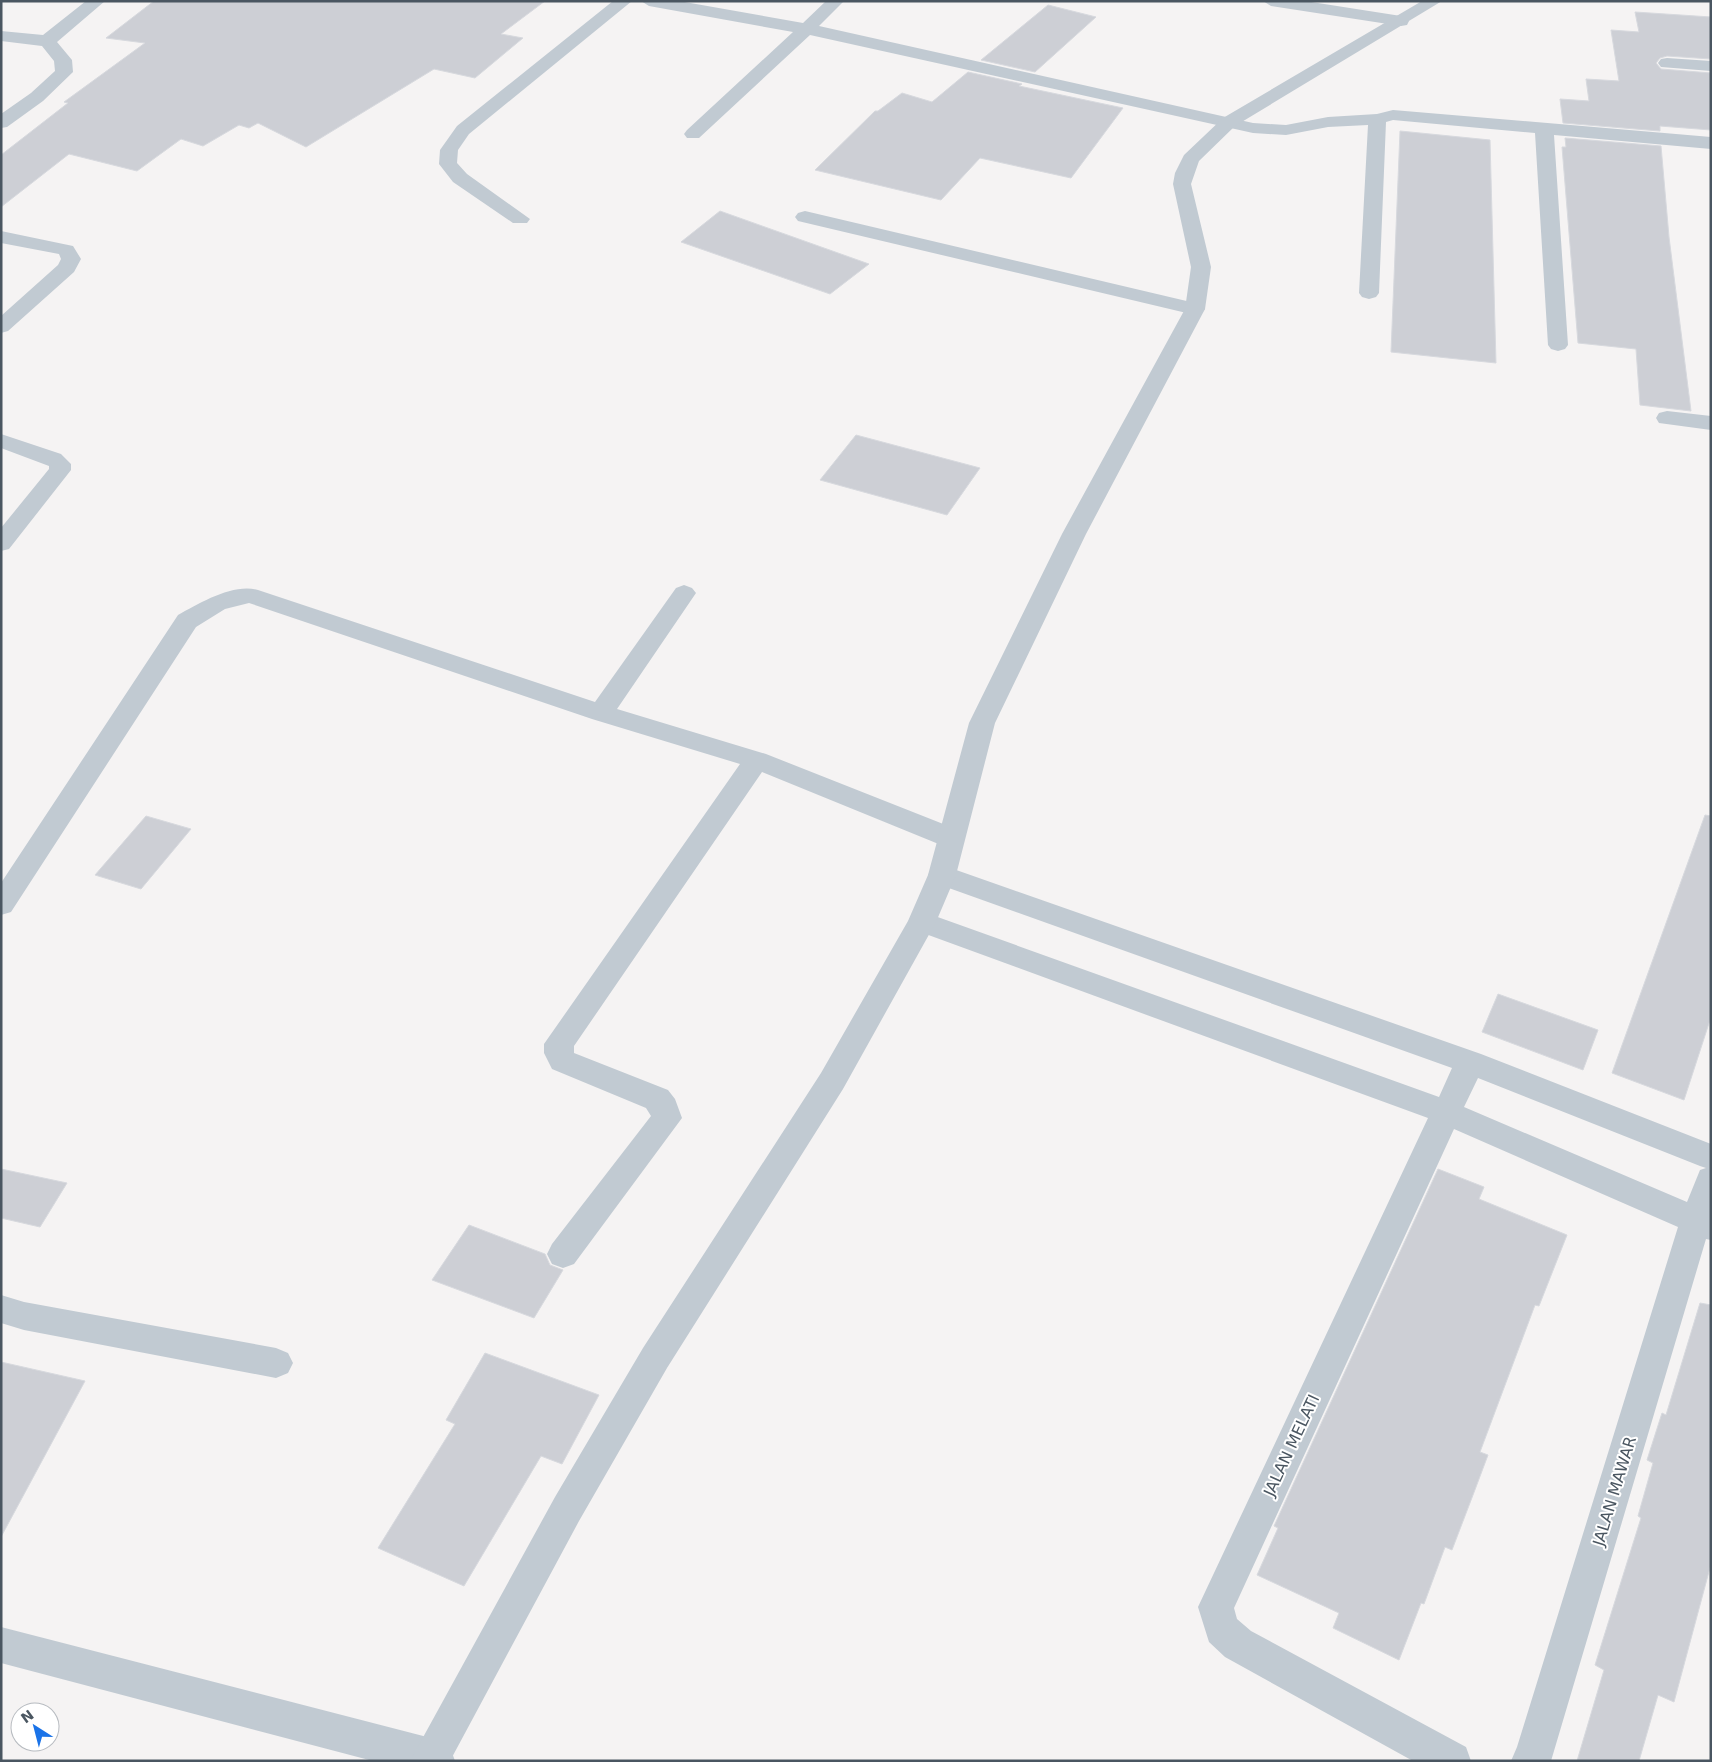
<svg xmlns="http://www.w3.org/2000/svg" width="1712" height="1762" viewBox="0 0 1712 1762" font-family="'DejaVu Sans',sans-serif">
	<rect width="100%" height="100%" fill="#f5f3f3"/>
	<g fill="#cdcfd5" stroke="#d7d9de">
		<path d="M154,1H545L501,34L523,38L475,78L434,69L306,147L258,123L249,128L239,125L203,146L181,139L137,171L69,154L1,207V155L68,103L64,102L145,43L106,38Z"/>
		<path d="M1048,5L1096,17L1035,72L981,60Z"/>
		<path d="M1635,12L1711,17V59L1667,56L1660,58L1656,63L1661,69L1711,73V130L1660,126V131L1563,123L1560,99L1589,101L1586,79L1619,81L1611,30L1639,32Z"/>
		<path d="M968,72L1022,84L1019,86L1123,108L1071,178L980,158L941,200L815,170L875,111H878L902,93L932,102Z"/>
		<path d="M1400,131L1490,140L1496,363L1391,352Z"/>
		<path d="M1565,138L1661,146L1669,237L1691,411L1640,405L1636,349L1578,343L1562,147H1566Z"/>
		<path d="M720,211L869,264L830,294L681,242Z"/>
		<path d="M856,435L980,468L947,515L820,480Z"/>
		<path d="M1705,815L1711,816V1017L1684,1100L1612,1073Z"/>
		<path d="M146,816L191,829L141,889L95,875Z"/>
		<path d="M1498,994L1598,1030L1583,1070L1482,1032Z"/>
		<path d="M1,1169L67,1183L40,1227L1,1218Z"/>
		<path d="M1438,1169L1484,1187L1479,1199L1567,1235L1539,1306L1535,1305L1480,1452L1488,1455L1473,1495L1452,1550L1445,1547L1424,1604L1421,1603L1399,1660L1333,1628L1339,1613L1257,1575L1278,1528L1274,1526Z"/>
		<path d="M469,1225L545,1254L550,1265L563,1270L534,1318L432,1280Z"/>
		<path d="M1700,1303L1711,1305V1564L1674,1702L1658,1695L1639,1761H1577L1604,1670L1595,1665L1641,1518L1638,1516L1653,1463L1647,1460L1662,1413L1666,1415Z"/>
		<path d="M485,1353L599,1395L562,1464L541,1456L464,1586L378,1548L455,1424L446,1420Z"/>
		<path d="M1,1362L85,1381L1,1537Z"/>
	</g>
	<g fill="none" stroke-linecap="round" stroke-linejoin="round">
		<g fill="#c1cad2" fill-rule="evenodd">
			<path d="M86,1H105L57,42L72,60L73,72L43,101L7,127L1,128V114L31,93L55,71L54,61L42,46L1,41V31L43,35Z"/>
			<path d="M613,1H632L469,134L458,150L457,163L467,174L530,219L527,223H513L453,182L439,164L440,150L457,126Z"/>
			<path d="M641,1H679L803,23L826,1H844L819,26L1253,123L1286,125L1328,117L1377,114L1393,110L1711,137V149L1554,135L1568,345L1565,349L1558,351L1551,349L1548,345L1535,133L1393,120L1386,122L1379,293L1376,297L1369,299L1362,297L1359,293L1368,125L1328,127L1286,135L1253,133L810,35L699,138H687L684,134L687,130L793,32L649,6Z"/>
			<path d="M1263,1H1305L1401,16L1407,17L1409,21L1407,25L1401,26L1271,6Z"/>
			<path d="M1667,58L1711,61V71L1661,67L1658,63L1661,59Z"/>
			<path d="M805,211L1195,303L1202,305L1205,309L1202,313L1195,315L798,221L795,217L798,213Z"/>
			<path d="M1,231L73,246L81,259L74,272L8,331L1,333V316L58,265L61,259L59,254L1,243Z"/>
			<path d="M1667,411L1711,416V430L1659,423L1656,418L1659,413Z"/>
			<path d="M1,434L61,454L71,464V470L9,549L1,551V528L49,469V466L1,448Z"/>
			<path d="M684,585L692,588L696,593L617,709L766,754L961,831L964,838L961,845L951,848L941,845L762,772L574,1046V1053L668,1090L675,1099L682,1118L574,1264L563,1268L552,1264L547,1254L552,1244L651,1116L646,1108L552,1069L544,1053V1044L740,764L592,719L249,603L225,609L196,627L11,912L1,915V883L178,615C200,603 233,583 258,590L595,702L676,588Z"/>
			<path d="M942,865L1481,1054L1711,1144V1240L1706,1239L1551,1761H1511L1517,1747L1678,1227L1454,1129L1234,1608L1237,1619L1251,1631L1466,1747L1471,1761H1413L1225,1657L1209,1642L1198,1607L1428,1118L912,929L908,922L912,915L922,912L932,915L1439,1097L1452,1068L932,882L928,875L932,868ZM1478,1078L1700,1166L1706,1168L1700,1170L1687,1202L1464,1107Z"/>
			<path d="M1,1295L24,1302L276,1348L288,1353L293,1363L288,1373L276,1378L24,1330L1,1323Z"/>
			<path d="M1,1627L431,1738L450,1747L455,1761H373L1,1663Z"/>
		</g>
		<path fill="#c1cad2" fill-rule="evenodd" d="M1422,1H1442L1235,126L1199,161L1191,184L1211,267L1205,309L1086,534L995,723L956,875L936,922L843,1089L667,1368L579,1521L450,1761H410L555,1497L643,1348L821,1073L908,921L928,875L969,723L1062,534L1185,309L1191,267L1173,184L1175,173L1184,155L1223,118Z"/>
	</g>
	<g text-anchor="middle" stroke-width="4" stroke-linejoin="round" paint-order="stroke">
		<g font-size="16" fill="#4a5661" stroke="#fff">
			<text transform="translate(1291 1445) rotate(-65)" y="6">JALAN MELATI</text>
			<text transform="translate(1614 1491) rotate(-73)" y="6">JALAN MAWAR</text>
		</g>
	</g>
	<rect width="1712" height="1762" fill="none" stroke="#4a5661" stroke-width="5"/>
	<g transform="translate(35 1727) rotate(324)"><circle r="24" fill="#ffffff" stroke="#b7bbc0"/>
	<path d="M0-4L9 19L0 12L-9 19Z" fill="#1a73e8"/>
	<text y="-8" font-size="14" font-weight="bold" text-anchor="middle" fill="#4a5661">N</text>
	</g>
</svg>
